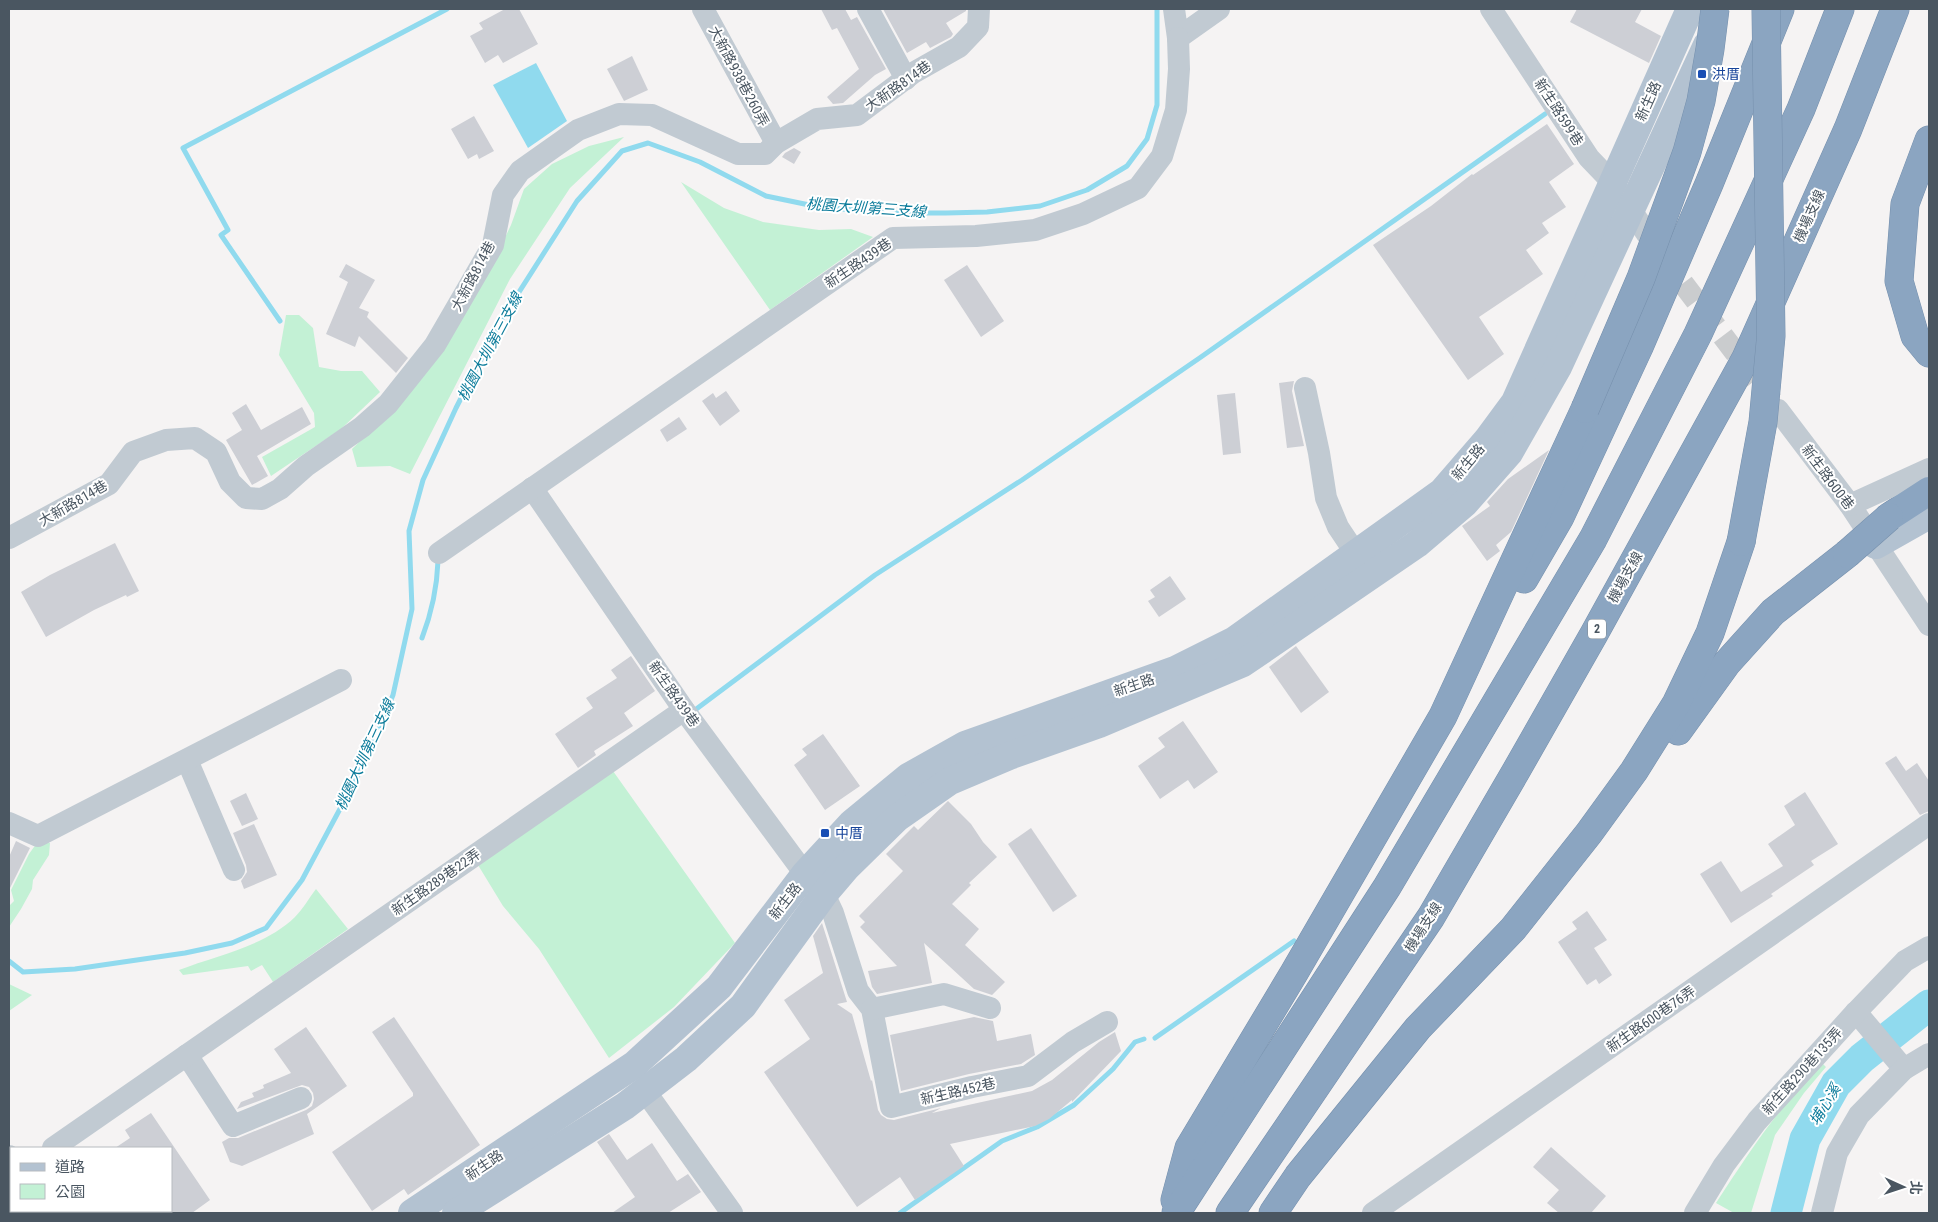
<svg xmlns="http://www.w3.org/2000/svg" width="1938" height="1222" viewBox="0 0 1938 1222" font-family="'Roboto Condensed','Noto Sans TC',sans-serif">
	<rect width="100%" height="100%" fill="#f5f3f3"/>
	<g fill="#c3f1d5">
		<path d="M624,137L570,188L510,279L410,474L390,466L357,467L352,449L388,414L486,278L511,225L524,189L552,164L589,146Z"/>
		<path d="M681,182L724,208L763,222L819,230L851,229L873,237L770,310Z"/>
		<path d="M286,315H299L313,328L319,367L341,371H362L380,392L341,429L271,476L262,457L315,427L314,413L279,355Z"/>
		<path d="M613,771L735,943L674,1007L609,1058L539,949L503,906L478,865Z"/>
		<path d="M39,840L50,843L49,855L33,880L32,889L21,909L9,927V906L14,901L11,890L29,854Z"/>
		<path d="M316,889L348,929L273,982L262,965L251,971L248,966L183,975L179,970C217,955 264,947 295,917C303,909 309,898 316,889Z"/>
		<path d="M9,984L32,995L9,1011Z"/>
		<path d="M1823,1064L1826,1067L1804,1093L1775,1135L1751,1213H1734L1716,1203C1748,1154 1780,1104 1823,1064Z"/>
	</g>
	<path fill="#90daee" d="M536,63L567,121L528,148L493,85Z"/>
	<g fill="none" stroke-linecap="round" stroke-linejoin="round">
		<g stroke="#90daee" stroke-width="5">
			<path d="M280,321L221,235L228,230L183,148L447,9"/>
			<path d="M422,638C432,612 437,588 438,561L440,559"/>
			<path d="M695,710L875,575L1022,480L1201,357L1545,114"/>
			<path d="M9,961L23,972L75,969L185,953L232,943L266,928L302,880L364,764L393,695L412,609L409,531L423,480L456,408L500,322L577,201L622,151L648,143L700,162L766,196L819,207L887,213H946L987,212L1040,206L1087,190L1127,166L1147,139L1157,105V9"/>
			<path d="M1155,1038L1294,941"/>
			<path d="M9,1174L11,1178"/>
			<path d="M9,1184L11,1182"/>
			<path d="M33,1211L35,1213"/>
			<path d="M900,1213L1002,1141L1037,1127L1074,1105L1113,1069L1135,1042L1144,1039"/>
		</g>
		<path stroke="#90daee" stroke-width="31" d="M1786,1213L1805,1139L1836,1084L1862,1058L1929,1005"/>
	</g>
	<g fill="#cdcfd5">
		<path d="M505,9H519L538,44L503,63L498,55L485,63L470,36L483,29L479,23Z"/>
		<path d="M821,9H845L851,20L857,17L886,69L875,75L843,103L833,104L827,97L859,69L837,28L832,30Z"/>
		<path d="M883,9H966V11L946,23L953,34L951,37L930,48L926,42L907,53Z"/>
		<path d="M1577,9H1642L1635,22L1661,36L1649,63L1570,22Z"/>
		<path d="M632,56L648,90L624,101L607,69Z"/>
		<path d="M474,116L494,151L479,159L477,154L468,159L451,129Z"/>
		<path d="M1547,124L1574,164L1549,182L1566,207L1542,223L1549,233L1526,250L1543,274L1479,317L1504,354L1468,380L1373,245L1431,206L1472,174L1473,175Z"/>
		<path d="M794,148L801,152L794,164L782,157L785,153Z"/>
		<path d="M346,264L375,280L359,308L369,312L367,317L408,358L396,373L359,336L355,347L326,334L348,282L339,277Z"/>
		<path d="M967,265L1004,321L981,337L944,280Z"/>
		<path d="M1294,381L1292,391L1304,446L1287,448L1279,383Z"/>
		<path d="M726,391L740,411L720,426L702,401L713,393L716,398Z"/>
		<path d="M1235,393L1241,453L1223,455L1217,395Z"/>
		<path d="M246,404L261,430L302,407L311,424L257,456L268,476L252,485L226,440L242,430L232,413Z"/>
		<path d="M679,417L687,429L667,442L660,430Z"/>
		<path d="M1549,450L1511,532L1496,545L1500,551L1487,561L1462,526L1490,506L1487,502L1508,479Z"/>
		<path d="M115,543L139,591L127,597L126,595L94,610L46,637L21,592L50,575Z"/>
		<path d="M1170,576L1186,599L1159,617L1148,601L1155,597L1150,590Z"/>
		<path d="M1296,646L1329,692L1301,713L1269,667Z"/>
		<path d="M631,656L655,691L624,713L633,726L594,751L596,755L578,768L555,734L593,708L586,698L617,678L611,670Z"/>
		<path d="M1183,721L1218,772L1194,789L1188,780L1160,799L1138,766L1165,747L1158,738Z"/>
		<path d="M823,734L860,786L825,810L794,765L807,755L802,749Z"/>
		<path d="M1896,756L1906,771L1917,763L1929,781V811L1920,815L1885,763Z"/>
		<path d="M1805,792L1838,844L1811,861L1814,865L1771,894L1773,896L1731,923L1700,874L1721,861L1741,892L1783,866L1768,844L1795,825L1784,806Z"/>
		<path d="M246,793L258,819L242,826L230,801Z"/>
		<path d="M948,801L971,824L983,842L997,857L969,883L971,885L952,904L979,929L965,945L1005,982L992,995L974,989L924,943L932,983L877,994L872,987L868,971L897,966L860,927L865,922L859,916L903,871L886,854L914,826L918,830Z"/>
		<path d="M254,824L277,875L244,889L241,881L247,872L246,865L233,833Z"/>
		<path d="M1031,828L1077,896L1053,912L1008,844Z"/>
		<path d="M16,841L30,848L9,890V857Z"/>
		<path d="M1587,911L1607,940L1594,948L1612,975L1599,984L1596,979L1587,985L1558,942L1577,929L1572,922Z"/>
		<path d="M822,923L847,1002L837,1004L852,1014L871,1081L872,1080L878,1110L881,1115L887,1119L894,1120L941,1108L932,1113L1032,1091L1052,1080L1099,1042L1115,1032L1121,1051L1072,1102V1100L1049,1119L1035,1126L950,1144L964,1166L915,1200L900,1177L857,1207L764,1072L810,1039L784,1000L823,973L813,936Z"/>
		<path d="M394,1017L480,1145L408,1195L404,1189L372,1211L332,1152L413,1096V1093L372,1032Z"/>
		<path d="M974,1017L993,1021L997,1041L1031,1034L1035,1055L1021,1064L969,1074L901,1091L890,1035Z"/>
		<path d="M306,1027L347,1086L307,1114L314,1134L242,1166L230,1162L222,1142L229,1138H238L306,1110L312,1106L314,1099L313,1093L309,1087L302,1085L237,1109L241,1102L254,1097L252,1093L264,1088L263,1085L291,1073L274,1049Z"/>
		<path d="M151,1113L210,1200L192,1213H171V1148H115L130,1138L125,1130Z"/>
		<path d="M609,1134L627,1160L652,1143L677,1181L688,1174L701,1192L668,1213H612L635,1197L597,1142Z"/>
		<path d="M1551,1147L1606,1196L1591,1213H1559L1547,1203L1559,1190L1533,1167Z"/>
	</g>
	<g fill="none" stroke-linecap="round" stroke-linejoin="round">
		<path stroke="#caccce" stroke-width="22" stroke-dasharray="22 11" stroke-linecap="butt" d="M1663,257L1772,401"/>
		<defs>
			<g id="highway">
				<path d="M1929,140L1905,204L1899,281L1915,336L1929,353"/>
				<path d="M1889,517L1929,491"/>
				<path d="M1524,579L1560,517L1639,347L1709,184L1780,9"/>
				<path d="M1678,731L1727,663L1773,612L1847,554"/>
				<path d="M1175,1200L1189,1148L1294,973L1443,716L1585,409"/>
				<path d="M1176,1213L1387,887L1593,539L1698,334L1801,109L1840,9"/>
				<path d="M1230,1213L1431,917L1516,771L1594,634L1746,358L1848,129L1895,9"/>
				<path d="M1273,1213L1298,1176L1418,1028L1513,929L1589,833L1634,771L1676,704L1710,633L1741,542"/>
			</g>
		</defs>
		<use href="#highway" stroke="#7690ad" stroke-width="29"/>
		<g stroke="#c1cad2" stroke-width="22">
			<path d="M703,9L776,143"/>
			<path d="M868,9L906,79"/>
			<path d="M1174,9L1178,38L1219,9"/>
			<path d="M1491,9L1589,158L1612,182L1647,234"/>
			<path d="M1305,388L1319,453L1326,498L1338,527L1356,554"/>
			<path d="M1778,410L1850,505L1929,625"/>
			<path d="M532,488L684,710L805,874L824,894L833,913L858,991L872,1009L891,1107L972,1087L1028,1076L1073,1042L1107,1022"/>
			<path d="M1850,505L1929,469"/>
			<path d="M9,538L109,484L133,452L166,440L195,438L216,452L230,482L246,498L262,499L280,489L306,466L362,427L388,404L435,345L493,245L503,195L520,171L578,130L619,114L652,115L738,154H765L776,143L817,119L857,115L913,73L959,47L978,27L979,9"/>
			<path d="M439,553L893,238L976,236L1035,230L1083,214L1138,188L1162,156L1176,110L1179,69L1178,38"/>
			<path d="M187,760L234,870"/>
			<path d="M9,823L38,836L341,680"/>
			<path d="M872,1009L944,994L990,1008"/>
			<path d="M1856,1012L1904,1069"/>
			<path d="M187,1055L233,1126L301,1098"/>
			<path d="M645,1091L732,1213"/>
			<path d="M53,1148L684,710"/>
			<path d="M9,1156L11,1160"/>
			<path d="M46,1211L48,1213"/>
			<path d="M1373,1213L1929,824"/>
			<path d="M1695,1213L1724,1165L1757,1121L1856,1012L1905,961L1929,947"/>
			<path d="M1822,1213L1837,1153L1859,1115L1904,1069L1929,1054"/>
		</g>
		<g stroke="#b3c2d1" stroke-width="28">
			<path d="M1876,545L1929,515"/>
			<path d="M412,1213L634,1065L719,987L805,874L852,823L908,777L965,745L1175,670L1235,640L1442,492L1487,440L1515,402L1690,9"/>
			<path d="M456,1213L625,1106L686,1059L743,1006L824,894L847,867L897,818L950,781L1009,756L1099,724L1243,663L1417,544L1465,503L1509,453L1558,367L1707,45"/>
		</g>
		<use href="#highway" stroke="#8ba5c1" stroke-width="28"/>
		<defs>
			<g id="highway-bridge">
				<path d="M1585,409L1641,278L1687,152L1701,101L1710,49L1715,9"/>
				<path d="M1741,542L1763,422L1771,336L1766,9"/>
				<path d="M1847,554L1889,517"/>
			</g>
		</defs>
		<use href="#highway-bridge" stroke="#7690ad" stroke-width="29" stroke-linecap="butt"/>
		<use href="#highway-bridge" stroke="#8ba5c1" stroke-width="28"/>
	</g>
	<g fill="#1a4fb4" stroke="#fff" stroke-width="2">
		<rect x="1697" y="69" width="10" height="10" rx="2.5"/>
		<rect x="820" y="828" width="10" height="10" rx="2.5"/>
	</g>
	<g text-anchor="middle" stroke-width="4" stroke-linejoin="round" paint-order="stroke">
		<rect fill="#fff" stroke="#808990" stroke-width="1" x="1588" y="619.5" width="18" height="19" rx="4"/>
		<g font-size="12" font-weight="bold" fill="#4a5661">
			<text x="1597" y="633">2</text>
		</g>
		<g font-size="14" fill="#164399" stroke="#fff" text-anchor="start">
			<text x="1712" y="79">洪厝</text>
			<text x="835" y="838">中厝</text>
		</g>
		<g font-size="14" fill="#4a5661" stroke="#fff">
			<text transform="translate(739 76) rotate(62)" y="5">大新路938巷260弄</text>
			<text transform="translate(898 86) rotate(-35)" y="5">大新路814巷</text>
			<text transform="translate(1648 101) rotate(-66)" y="5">新生路</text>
			<text transform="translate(1559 112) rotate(57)" y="5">新生路599巷</text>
			<text transform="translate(1809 216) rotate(-66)" y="5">機場支線</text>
			<text transform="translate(858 263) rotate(-34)" y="5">新生路439巷</text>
			<text transform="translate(473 276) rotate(-62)" y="5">大新路814巷</text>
			<text transform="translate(1468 462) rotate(-50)" y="5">新生路</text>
			<text transform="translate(1828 477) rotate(53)" y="5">新生路600巷</text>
			<text transform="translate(73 503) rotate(-30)" y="5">大新路814巷</text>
			<text transform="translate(1625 577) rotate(-61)" y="5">機場支線</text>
			<text transform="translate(1134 685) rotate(-19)" y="5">新生路</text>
			<text transform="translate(674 694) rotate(55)" y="5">新生路439巷</text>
			<text transform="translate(436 882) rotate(-35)" y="5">新生路289巷22弄</text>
			<text transform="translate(785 901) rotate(-52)" y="5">新生路</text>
			<text transform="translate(1423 927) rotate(-57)" y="5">機場支線</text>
			<text transform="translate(1651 1019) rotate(-35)" y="5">新生路600巷76弄</text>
			<text transform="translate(1802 1071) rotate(-48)" y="5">新生路290巷135弄</text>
			<text transform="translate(958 1091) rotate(-13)" y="5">新生路452巷</text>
			<text transform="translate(484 1165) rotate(-34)" y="5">新生路</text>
		</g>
		<g font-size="15" font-style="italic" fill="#0c7c9b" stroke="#fff">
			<text transform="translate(866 208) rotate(4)" y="5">桃園大圳第三支線</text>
			<text transform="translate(490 347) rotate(-62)" y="5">桃園大圳第三支線</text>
			<text transform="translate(365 755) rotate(-65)" y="5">桃園大圳第三支線</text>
			<text transform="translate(1825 1105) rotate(-59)" y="5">埔心溪</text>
		</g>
	</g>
	<rect width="1938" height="1222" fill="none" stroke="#4a5661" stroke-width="20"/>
	<rect x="10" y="1147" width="162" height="65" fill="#ffffff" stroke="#b7bbc0"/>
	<rect x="20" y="1163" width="25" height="8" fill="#b3c2d1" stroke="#b7bbc0"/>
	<text x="55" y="1172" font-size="15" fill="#4a5661">道路</text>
	<rect x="20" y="1184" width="25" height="15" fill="#c3f1d5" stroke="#b7bbc0"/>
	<text x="55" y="1197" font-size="15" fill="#4a5661">公園</text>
	<g transform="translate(1903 1187) rotate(93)" stroke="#ffffff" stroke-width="4" paint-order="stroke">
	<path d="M0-4L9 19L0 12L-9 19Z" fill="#4a5661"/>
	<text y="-8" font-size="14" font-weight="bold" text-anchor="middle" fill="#4a5661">北</text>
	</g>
</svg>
